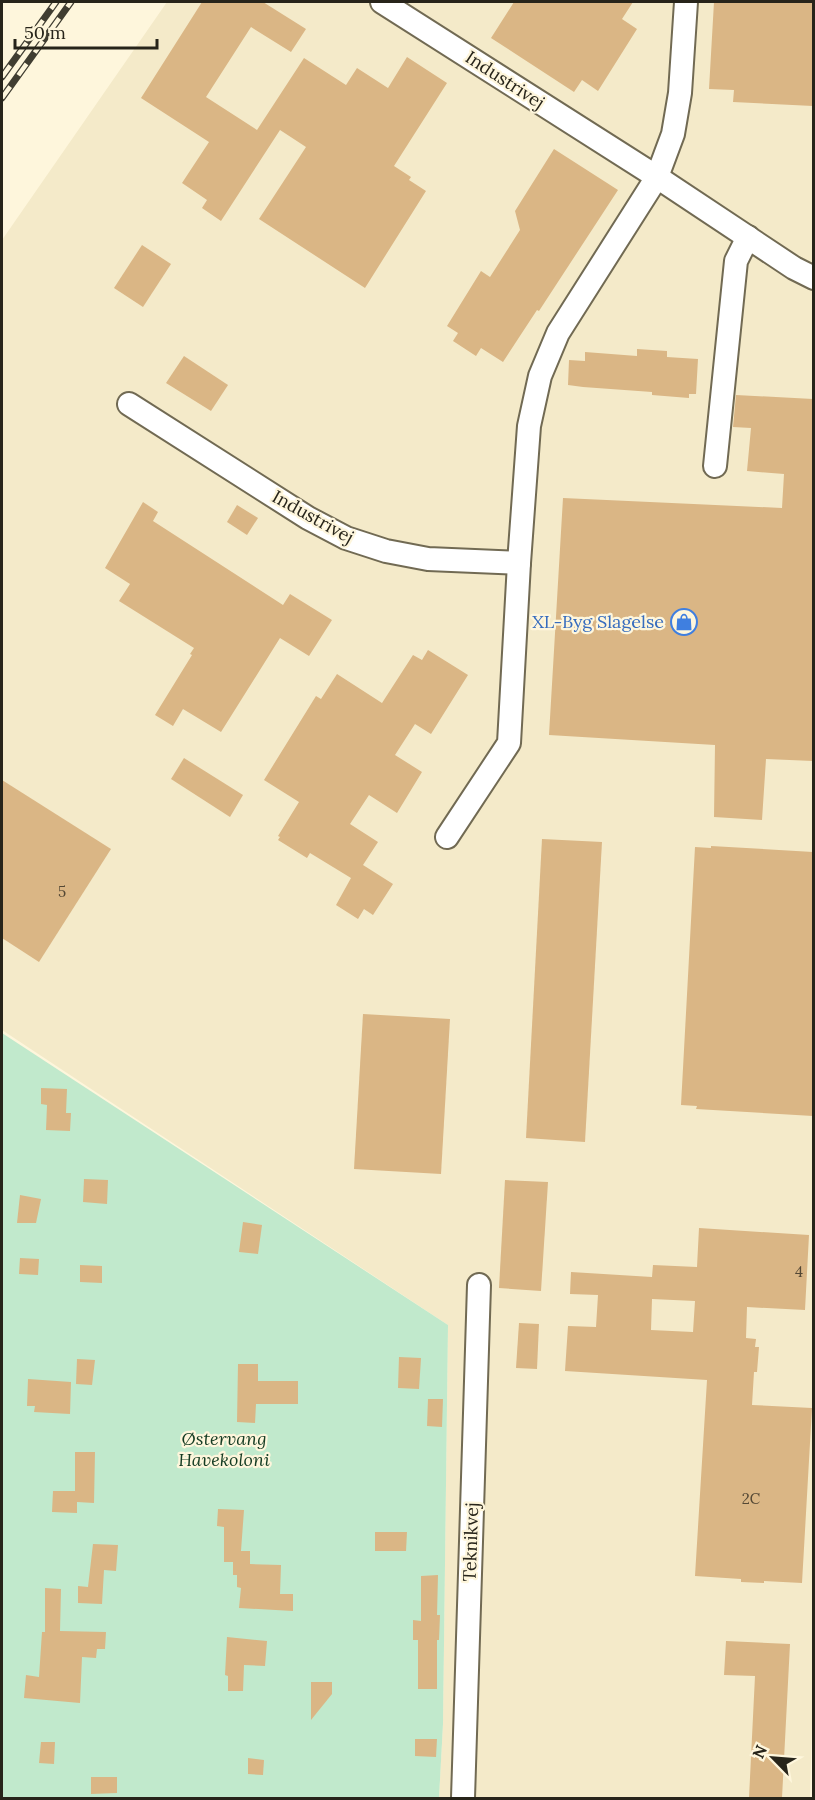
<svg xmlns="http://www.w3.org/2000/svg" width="815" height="1800" viewBox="0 0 815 1800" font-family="Lora,serif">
	<rect width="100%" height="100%" fill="#fef6dc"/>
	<path fill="#f4eac9" d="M167,2H813L814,1651L810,1798H439L443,1724L448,1325L2,1030V240Z"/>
	<path fill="#c1e9cc" d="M2,1033L448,1325L443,1724L439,1798H2Z"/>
	<g fill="#dab685" fill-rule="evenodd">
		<path d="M202,2H263L306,29L291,52L251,27L206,97L257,130L304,58L346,85L357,68L388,88L407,57L447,83L394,166L411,177L409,180L426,191L365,288L259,219L306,147L280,130L221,221L202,208L207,200L182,183L209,142L141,98Z"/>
		<path d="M514,2H633L622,19L637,29L598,91L582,80L574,92L491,38Z"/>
		<path d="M714,2H813V106L733,102L734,90L709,89Z"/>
		<path d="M554,149L618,190L539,311L537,310L503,362L481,348L476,356L453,341L458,333L447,326L481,271L490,277L520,230L515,211Z"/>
		<path d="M142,245L171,264L143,307L114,288Z"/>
		<path d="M637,349L667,351V357L698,359L696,394H689V398L652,395V392L583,387L568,385L569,360L585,361V352L637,356Z"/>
		<path d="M184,356L228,385L211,411L166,383Z"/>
		<path d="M736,395L813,399V761L766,759L762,820L714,817L715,745L549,735L563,498L782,508L784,474L747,471L751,428L733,427Z"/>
		<path d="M143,502L158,512L153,521L283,605L290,594L332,620L309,656L280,638L221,732L183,709L173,726L155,715L192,655L190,654L194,648L119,601L130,584L105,568Z"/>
		<path d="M237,505L258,518L247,535L227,522Z"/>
		<path d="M428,650L468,675L431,734L415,724L395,755L422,772L397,813L369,795L350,824L378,842L363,865L393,884L373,915L364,909L358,919L336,905L351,878L310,853L307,858L278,840L280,837L278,836L299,802L264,780L316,696L321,699L337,674L382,703L413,655L422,660Z"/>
		<path d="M184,758L243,795L230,817L171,779Z"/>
		<path d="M2,780L111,849L39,962L2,938Z"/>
		<path d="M542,839L602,842L585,1142L526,1138Z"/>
		<path d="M711,846L813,852V1116L696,1109L697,1106L681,1105L695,847L711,848Z"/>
		<path d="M363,1014L450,1019L441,1174L354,1169Z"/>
		<path d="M41,1088L67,1089L66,1113H71L70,1131L46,1130L47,1105L41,1104Z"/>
		<path d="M84,1179L108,1180L107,1204L83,1202Z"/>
		<path d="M505,1180L548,1182L541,1291L499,1288Z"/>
		<path d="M20,1195L41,1199L36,1223H17Z"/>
		<path d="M243,1222L262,1225L258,1254L239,1252Z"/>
		<path d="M699,1228L809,1235L805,1310L747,1307L746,1338L756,1339L755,1347H759L757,1372H754L752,1405L812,1408L802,1583L764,1581V1583L741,1582V1579L695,1576L707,1380L565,1371L568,1326L596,1327L598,1295L570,1294L571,1272L652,1277L653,1265L697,1267ZM652,1299L695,1301L693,1332L651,1330Z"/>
		<path d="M20,1258L39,1259L38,1275L19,1274Z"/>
		<path d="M80,1265L102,1266V1283L80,1282Z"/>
		<path d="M519,1323L539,1324L537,1369L516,1368Z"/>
		<path d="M399,1357L421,1358L419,1389L398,1388Z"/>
		<path d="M77,1359L95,1360L92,1385L76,1384Z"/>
		<path d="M238,1364H258V1381H298V1404H256L255,1423L237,1422Z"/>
		<path d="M28,1379L71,1382L70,1414L34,1412L35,1406H27Z"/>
		<path d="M428,1399H443L442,1427L427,1426Z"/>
		<path d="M75,1452H95L94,1503L77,1502V1513L52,1512L53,1491H75Z"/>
		<path d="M218,1509L244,1510L241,1551H250V1564L281,1565L280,1594H293V1611L239,1608L241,1588L237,1587V1575H233V1562H224V1527L217,1526Z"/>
		<path d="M375,1532H407L406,1551H375Z"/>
		<path d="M93,1544L118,1545L116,1571L104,1570L102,1604L78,1603V1586L88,1587Z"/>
		<path d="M438,1575L437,1615H440L439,1640H437V1689H418V1640H413V1620L421,1621V1576Z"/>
		<path d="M45,1588L61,1589L60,1631L106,1632L105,1649H97L96,1658L82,1657L80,1703L24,1698L26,1675L39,1677L42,1632H45Z"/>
		<path d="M227,1637L267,1641L265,1666L244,1665L243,1691H228V1676L225,1675Z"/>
		<path d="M726,1641L790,1644L782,1798H749L755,1676L724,1675Z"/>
		<path d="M311,1682H332V1694L311,1720Z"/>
		<path d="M415,1739H437L436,1757L415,1756Z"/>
		<path d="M41,1742H55L54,1764L39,1763Z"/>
		<path d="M248,1758L264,1760L263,1775L248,1774Z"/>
		<path d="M91,1777H117V1793L91,1794Z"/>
	</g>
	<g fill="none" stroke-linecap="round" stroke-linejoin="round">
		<defs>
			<g id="street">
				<path d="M382,2L657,177L794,268L814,278"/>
				<path d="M129,404L308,518L346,538L386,551L428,559L519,563"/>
				<path d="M715,466L736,261L748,237"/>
				<path d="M447,837L509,743L519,563L529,426L540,376L558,333L657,177L673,134L680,93L686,2"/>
				<path d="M463,1798L479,1285"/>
			</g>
		</defs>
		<use href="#street" stroke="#716a53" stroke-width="26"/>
		<use href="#street" stroke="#fff" stroke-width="22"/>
		<defs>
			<g id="rail">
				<path d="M2,77L56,2"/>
				<path d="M2,98L71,2"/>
			</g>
		</defs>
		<use href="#rail" stroke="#403d31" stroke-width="7"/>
		<use href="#rail" stroke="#fef6dc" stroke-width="4.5" stroke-dasharray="14" stroke-linecap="butt"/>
	</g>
	<defs>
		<symbol id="shop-ring" viewBox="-11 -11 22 22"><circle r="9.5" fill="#fef6dc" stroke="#3f7fe0" stroke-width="1.5"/><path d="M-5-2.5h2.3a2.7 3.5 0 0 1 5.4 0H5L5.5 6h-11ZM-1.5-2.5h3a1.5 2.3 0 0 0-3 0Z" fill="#3f7fe0"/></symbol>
	</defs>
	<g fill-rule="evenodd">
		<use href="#shop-ring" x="669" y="607" width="30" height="30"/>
	</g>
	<g text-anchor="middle" stroke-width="4.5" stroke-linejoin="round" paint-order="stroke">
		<g font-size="15" fill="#544835">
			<text x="62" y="897">5</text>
			<text x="799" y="1277">4</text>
			<text x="751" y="1504">2C</text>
		</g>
		<g font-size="18" fill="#27241a" stroke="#fef6dc">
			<text transform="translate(505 80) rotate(33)" y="6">Industrivej</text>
			<text transform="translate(313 517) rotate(29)" y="6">Industrivej</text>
			<text transform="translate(471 1542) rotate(-88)" y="6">Teknikvej</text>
		</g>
		<g font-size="18" fill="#366cbe" stroke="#fef6dc" text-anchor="end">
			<text x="664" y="628">XL-Byg Slagelse</text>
		</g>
		<g font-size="18" font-style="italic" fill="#133b22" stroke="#fef6dc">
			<text x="224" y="1445">Østervang<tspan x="224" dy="21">Havekoloni</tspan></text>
		</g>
	</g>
	<rect width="815" height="1800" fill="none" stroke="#27241a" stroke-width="6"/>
	<g transform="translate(773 1758) rotate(295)" stroke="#fef6dc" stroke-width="4.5" paint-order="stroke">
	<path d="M0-4.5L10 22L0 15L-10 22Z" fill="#27241a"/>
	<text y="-9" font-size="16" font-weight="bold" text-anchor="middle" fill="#27241a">N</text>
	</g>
	<path d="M15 39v9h142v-9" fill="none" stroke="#27241a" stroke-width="3"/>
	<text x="24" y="39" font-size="18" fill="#27241a" stroke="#fef6dc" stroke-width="4.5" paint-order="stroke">50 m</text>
</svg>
